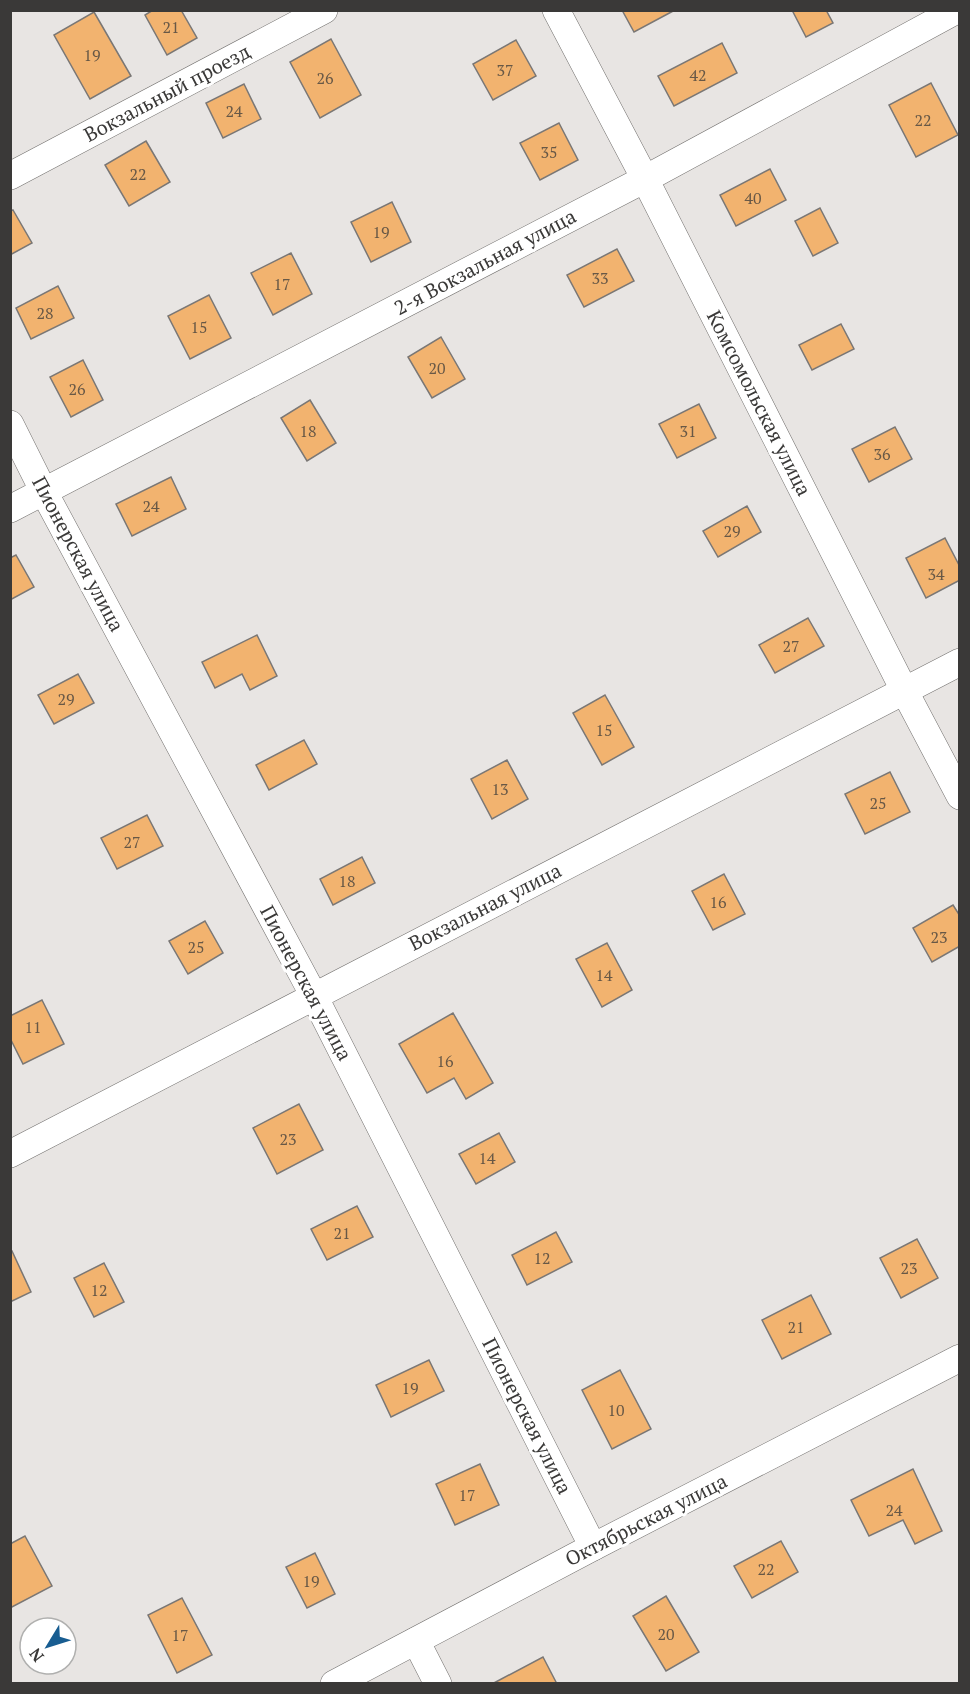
<svg xmlns="http://www.w3.org/2000/svg" width="970" height="1694" viewBox="0 0 970 1694" font-family="'PT Serif',serif">
	<rect width="100%" height="100%" fill="#e8e5e3"/>
	<g fill="#f2b36f" stroke="#7a7775" stroke-width="1.5">
		<path d="M153,10H181L197,38L167,55L145,15Z"/>
		<path d="M622,10H675L634,32Z"/>
		<path d="M792,10H826L833,23L806,37Z"/>
		<path d="M94,12L131,76L90,99L54,35Z"/>
		<path d="M331,39L361,95L320,118L290,62Z"/>
		<path d="M516,40L536,76L493,100L473,64Z"/>
		<path d="M722,43L737,73L674,106L658,76Z"/>
		<path d="M931,83L958,135L916,157L889,105Z"/>
		<path d="M244,84L261,119L223,138L206,103Z"/>
		<path d="M559,123L578,160L540,180L520,143Z"/>
		<path d="M146,141L170,182L129,206L105,165Z"/>
		<path d="M770,169L786,200L736,226L720,195Z"/>
		<path d="M392,202L411,242L371,262L351,222Z"/>
		<path d="M820,208L838,243L813,256L795,221Z"/>
		<path d="M13,210L32,243L10,255V211Z"/>
		<path d="M617,249L634,281L584,307L567,275Z"/>
		<path d="M291,253L312,294L273,315L251,273Z"/>
		<path d="M58,286L74,318L31,339L16,308Z"/>
		<path d="M209,295L231,338L190,359L168,316Z"/>
		<path d="M841,324L854,349L812,370L799,345Z"/>
		<path d="M441,337L465,379L432,398L408,357Z"/>
		<path d="M83,360L103,400L71,417L50,377Z"/>
		<path d="M310,400L336,443L307,461L281,418Z"/>
		<path d="M699,404L716,438L677,458L659,424Z"/>
		<path d="M895,427L912,459L869,482L852,449Z"/>
		<path d="M171,477L186,509L132,536L116,504Z"/>
		<path d="M747,506L761,532L718,557L703,531Z"/>
		<path d="M945,538L960,567V580L926,598L906,558Z"/>
		<path d="M16,555L34,587L10,600V558Z"/>
		<path d="M808,618L824,646L775,673L759,645Z"/>
		<path d="M257,635L277,676L250,690L242,674L215,688L202,662Z"/>
		<path d="M78,674L94,703L54,724L38,695Z"/>
		<path d="M605,695L634,747L602,765L573,713Z"/>
		<path d="M304,740L317,764L269,790L256,765Z"/>
		<path d="M507,760L528,799L492,819L471,779Z"/>
		<path d="M890,772L910,812L865,834L845,794Z"/>
		<path d="M147,815L163,846L117,869L101,838Z"/>
		<path d="M362,857L375,883L333,905L320,879Z"/>
		<path d="M724,874L745,914L713,930L692,891Z"/>
		<path d="M953,905L960,916V946L932,962L913,928Z"/>
		<path d="M205,921L223,953L188,974L169,941Z"/>
		<path d="M607,943L632,990L602,1007L576,959Z"/>
		<path d="M42,1000L64,1044L23,1064L10,1038V1016Z"/>
		<path d="M453,1013L493,1083L466,1099L454,1078L427,1093L399,1044Z"/>
		<path d="M299,1104L323,1150L277,1174L253,1128Z"/>
		<path d="M499,1133L515,1162L476,1184L459,1154Z"/>
		<path d="M357,1206L373,1237L327,1260L311,1229Z"/>
		<path d="M556,1232L572,1262L527,1285L512,1255Z"/>
		<path d="M917,1239L938,1278L901,1298L880,1258Z"/>
		<path d="M12,1251L31,1292L10,1302V1252Z"/>
		<path d="M104,1263L124,1302L94,1317L74,1278Z"/>
		<path d="M811,1295L831,1334L782,1359L762,1320Z"/>
		<path d="M429,1360L444,1391L391,1417L376,1385Z"/>
		<path d="M620,1370L651,1429L612,1449L582,1390Z"/>
		<path d="M480,1464L499,1505L455,1525L436,1484Z"/>
		<path d="M913,1469L942,1531L915,1544L903,1520L869,1536L851,1500Z"/>
		<path d="M25,1536L52,1586L10,1608V1544Z"/>
		<path d="M781,1541L798,1572L752,1598L734,1566Z"/>
		<path d="M315,1553L335,1594L307,1608L286,1567Z"/>
		<path d="M666,1596L699,1652L666,1671L633,1616Z"/>
		<path d="M182,1598L212,1655L177,1673L148,1615Z"/>
		<path d="M543,1657L557,1684H492Z"/>
	</g>
	<g fill="none" stroke-linecap="round" stroke-linejoin="round">
		<defs>
			<g id="minor">
				<path d="M556,10L645,179L904,690L960,796"/>
				<path d="M10,176L324,10"/>
				<path d="M10,424L44,492L314,996L593,1547"/>
				<path d="M10,509L645,179L957,10"/>
				<path d="M10,1154L960,662"/>
				<path d="M416,1641L438,1684"/>
				<path d="M334,1684L593,1547L960,1358"/>
			</g>
		</defs>
		<use href="#minor" stroke="#73716f" stroke-width="28"/>
		<use href="#minor" stroke="#fff" stroke-width="27"/>
	</g>
	<g text-anchor="middle" stroke-width="6" stroke-linejoin="round" paint-order="stroke">
		<g font-size="16" fill="#685846">
			<text x="171" y="33">21</text>
			<text x="92" y="61">19</text>
			<text x="505" y="76">37</text>
			<text x="698" y="81">42</text>
			<text x="325" y="84">26</text>
			<text x="234" y="117">24</text>
			<text x="923" y="126">22</text>
			<text x="549" y="158">35</text>
			<text x="138" y="180">22</text>
			<text x="753" y="204">40</text>
			<text x="381" y="238">19</text>
			<text x="600" y="284">33</text>
			<text x="282" y="290">17</text>
			<text x="45" y="319">28</text>
			<text x="199" y="333">15</text>
			<text x="437" y="374">20</text>
			<text x="77" y="395">26</text>
			<text x="308" y="437">18</text>
			<text x="688" y="437">31</text>
			<text x="882" y="460">36</text>
			<text x="151" y="512">24</text>
			<text x="732" y="537">29</text>
			<text x="936" y="580">34</text>
			<text x="791" y="652">27</text>
			<text x="66" y="705">29</text>
			<text x="604" y="736">15</text>
			<text x="500" y="795">13</text>
			<text x="878" y="809">25</text>
			<text x="132" y="848">27</text>
			<text x="347" y="887">18</text>
			<text x="718" y="908">16</text>
			<text x="939" y="943">23</text>
			<text x="196" y="953">25</text>
			<text x="604" y="981">14</text>
			<text x="33" y="1033">11</text>
			<text x="445" y="1067">16</text>
			<text x="288" y="1145">23</text>
			<text x="487" y="1164">14</text>
			<text x="342" y="1239">21</text>
			<text x="542" y="1264">12</text>
			<text x="909" y="1274">23</text>
			<text x="99" y="1296">12</text>
			<text x="796" y="1333">21</text>
			<text x="410" y="1394">19</text>
			<text x="616" y="1416">10</text>
			<text x="467" y="1501">17</text>
			<text x="894" y="1516">24</text>
			<text x="766" y="1575">22</text>
			<text x="311" y="1587">19</text>
			<text x="666" y="1640">20</text>
			<text x="180" y="1641">17</text>
		</g>
		<g font-size="20" fill="#3a3938" stroke="#fff">
			<text transform="translate(167 93) rotate(-28)" y="7">Вокзальный проезд</text>
			<text transform="translate(485 262) rotate(-28)" y="7">2-я Вокзальная улица</text>
			<text transform="translate(759 403) rotate(63)" y="7">Комсомольская улица</text>
			<text transform="translate(78 554) rotate(62)" y="7">Пионерская улица</text>
			<text transform="translate(485 907) rotate(-27)" y="7">Вокзальная улица</text>
			<text transform="translate(306 983) rotate(62)" y="7">Пионерская улица</text>
			<text transform="translate(527 1416) rotate(63)" y="7">Пионерская улица</text>
			<text transform="translate(646 1520) rotate(-27)" y="7">Октябрьская улица</text>
		</g>
	</g>
	<rect width="970" height="1694" fill="none" stroke="#3a3938" stroke-width="24"/>
	<g transform="translate(48 1646) rotate(232)"><circle r="28" fill="#ffffff" stroke="#b0b0af" stroke-width="1.5"/>
	<path d="M0-4.5L10 22L0 15L-10 22Z" fill="#185d91"/>
	<text y="-9" font-size="16" font-weight="bold" text-anchor="middle" fill="#3a3938">N</text>
	</g>
</svg>
